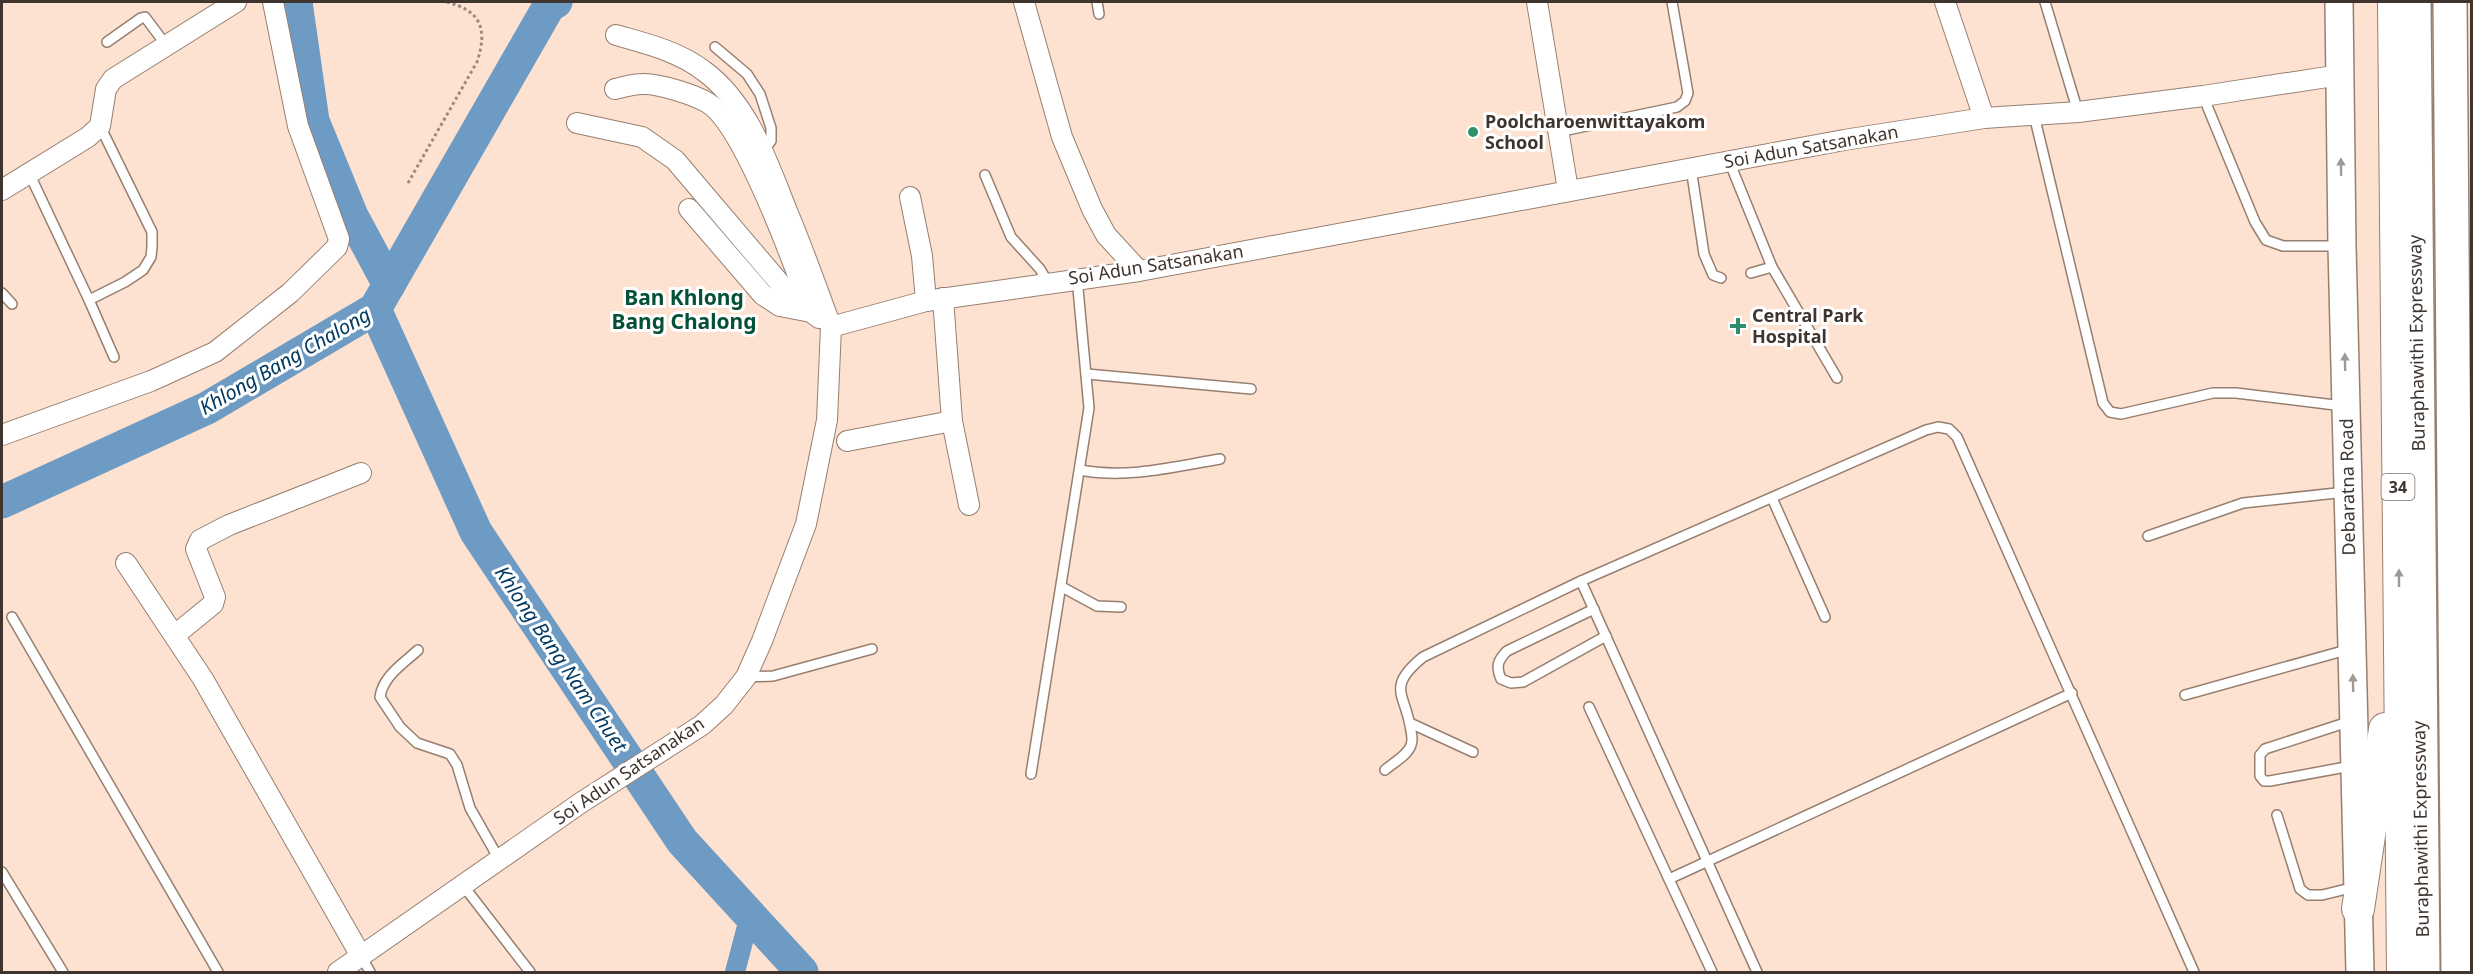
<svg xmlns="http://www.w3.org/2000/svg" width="2473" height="974" viewBox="0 0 2473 974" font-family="'Noto Sans',sans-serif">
	<rect width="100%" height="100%" fill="#fde2d1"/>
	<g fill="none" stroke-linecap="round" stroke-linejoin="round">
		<path stroke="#6e9bc4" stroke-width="20" d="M735,972L750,915"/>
		<g stroke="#6e9bc4" stroke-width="33">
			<path d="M296,2L313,121L352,216L389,285"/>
			<path d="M375,309L476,532L682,841L802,972"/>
			<path d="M2,502L207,408L375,309L549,6L556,2"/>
		</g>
		<defs>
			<g id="service">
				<path d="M1097,2L1099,14"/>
				<path d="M2045,2L2078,112"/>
				<path d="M107,42L141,18L145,17L166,45"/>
				<path d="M715,47L747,74L760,94L771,128V141L763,151"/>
				<path d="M2203,96L2255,222L2266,240L2283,246H2340"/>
				<path d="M2034,115L2103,403L2110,412L2121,414L2213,393H2236L2343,406"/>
				<path d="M1558,132L1677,107L1685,101L1688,93L1672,2"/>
				<path d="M1729,161L1772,267L1837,378"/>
				<path d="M1691,168L1704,254L1713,275L1721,278"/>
				<path d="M29,173L89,300L125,282L143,270L151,257L152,247V232L100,126"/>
				<path d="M985,175L1011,237L1040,269L1048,283"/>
				<path d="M1751,273L1772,267"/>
				<path d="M2,293L12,304"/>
				<path d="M89,300L114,357"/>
				<path d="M1087,374L1251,389"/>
				<path d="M1080,470C1127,479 1173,467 1220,459"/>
				<path d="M1772,498L1825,617"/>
				<path d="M2148,536L2243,503L2346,492"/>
				<path d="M1581,581L1757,972"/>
				<path d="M1062,587L1097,606L1121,607"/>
				<path d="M1594,609L1507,651C1497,661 1496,667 1501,679L1511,683L1523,682L1606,636"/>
				<path d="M12,617L218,972"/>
				<path d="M418,650C403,664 383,676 380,697L400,727L417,743L450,754L457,765L470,808L499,859"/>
				<path d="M746,677L773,676L872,649"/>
				<path d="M2185,695L2350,649"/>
				<path d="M1589,707L1712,972"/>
				<path d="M1410,723L1473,752"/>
				<path d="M2351,766L2270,781H2264L2260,776V755L2265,749L2351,721"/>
				<path d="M1385,770C1393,763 1408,755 1411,745C1413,740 1412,736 1411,731C1406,694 1385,688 1423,657L1581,581L1926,430L1938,427L1949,429L1957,437L2194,972"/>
				<path d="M1031,774L1089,408L1077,278"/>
				<path d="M2277,815L2300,889L2308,895H2322L2355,887"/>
				<path d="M2,872L63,972"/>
				<path d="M1669,879L2072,693"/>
				<path d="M462,884L530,972"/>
				<path d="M361,956L370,972"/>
			</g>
			<g id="minor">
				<path d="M1024,2L1062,137L1092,209L1106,235L1139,271"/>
				<path d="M1537,2L1568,190"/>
				<path d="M1945,2L1984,118"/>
				<path d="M616,35C647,44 678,51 704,71C748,103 768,163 787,211C803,249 817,288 831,327"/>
				<path d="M615,89C624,87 633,84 642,84C658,83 695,95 708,103C744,125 796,269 811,312"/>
				<path d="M577,123L642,137L675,160L783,287L788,291H804"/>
				<path d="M2,190L88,137L100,126L106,89L113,79L236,2"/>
				<path d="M910,197L922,256L926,301"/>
				<path d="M689,209L763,295L780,306L811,312L819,318"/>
				<path d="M943,298L952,421L969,505"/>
				<path d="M2,435L151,381L215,352L290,293L337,247L339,239L298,126L273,2"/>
				<path d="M847,441L952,421"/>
				<path d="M126,563L203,679L361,956"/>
				<path d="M175,635L213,604L215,597L196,549L200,540L229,525L361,473"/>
				<path d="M338,972L582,802L702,725L724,705L746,677L762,641L806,524L827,420L831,327L926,301L1139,271L1844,140L1984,118L2078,112L2203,96L2340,75"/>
			</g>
			<path id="secondary" d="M2339,2L2342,246L2360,972"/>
			<g id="trunk">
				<path d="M2394,2L2403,972"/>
				<path d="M2358,909L2385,729"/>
			</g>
			<g id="motorway">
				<path d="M2414,2L2423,972"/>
				<path d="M2450,2L2458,972"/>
			</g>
		</defs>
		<use href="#service" stroke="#977f70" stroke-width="12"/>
		<use href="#minor" stroke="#977f70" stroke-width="22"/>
		<use href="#secondary" stroke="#977f70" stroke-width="30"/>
		<use href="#trunk" stroke="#977f70" stroke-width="34"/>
		<use href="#motorway" stroke="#977f70" stroke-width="36"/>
		<path stroke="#9c897d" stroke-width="3" stroke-dasharray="3 3" stroke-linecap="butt" d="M408,183L477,62C488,29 481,10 446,2"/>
		<use href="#service" stroke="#fff" stroke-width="9"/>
		<use href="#minor" stroke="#fff" stroke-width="20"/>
		<use href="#secondary" stroke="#fff" stroke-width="27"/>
		<use href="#trunk" stroke="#fff" stroke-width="32"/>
		<use href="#motorway" stroke="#fff" stroke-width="33"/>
	</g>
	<defs><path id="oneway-solid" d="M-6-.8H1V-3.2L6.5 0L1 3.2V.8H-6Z" transform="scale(1.5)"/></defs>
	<g fill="#9f9a96">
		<use href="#oneway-solid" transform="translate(2341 167) rotate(-91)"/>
		<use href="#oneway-solid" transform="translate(2345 362) rotate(-91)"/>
		<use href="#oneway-solid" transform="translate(2399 578) rotate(-90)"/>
		<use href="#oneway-solid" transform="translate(2353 683) rotate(-91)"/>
	</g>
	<g fill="#2d906a" stroke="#fff" stroke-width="2">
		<circle cx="1473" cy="132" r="6"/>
		<path d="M1735 317h6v6h6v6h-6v6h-6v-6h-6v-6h6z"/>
	</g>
	<g text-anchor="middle" stroke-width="6" stroke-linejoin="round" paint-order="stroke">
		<rect fill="#fff" stroke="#79726d" stroke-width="1.5" x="2381.5" y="474" width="33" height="26" rx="4.5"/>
		<g font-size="16" font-weight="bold" fill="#3f352e">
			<text x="2398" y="493">34</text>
		</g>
		<g font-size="18" font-weight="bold" fill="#3f352e" stroke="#fff" text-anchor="start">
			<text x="1485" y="128">Poolcharoenwittayakom<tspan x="1485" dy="21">School</tspan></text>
			<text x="1752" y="322">Central Park<tspan x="1752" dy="21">Hospital</tspan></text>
		</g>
		<g font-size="18" fill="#3f352e" stroke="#fff">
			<text transform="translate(1811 147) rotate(-10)" y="6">Soi Adun Satsanakan</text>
			<text transform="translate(1156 265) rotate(-9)" y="6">Soi Adun Satsanakan</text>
			<text transform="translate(2417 343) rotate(-91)" y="6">Buraphawithi Expressway</text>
			<text transform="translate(2348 487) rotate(-91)" y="6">Debaratna Road</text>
			<text transform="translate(629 771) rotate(-34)" y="6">Soi Adun Satsanakan</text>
			<text transform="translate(2421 829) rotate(-91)" y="6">Buraphawithi Expressway</text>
		</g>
		<g font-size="20" font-style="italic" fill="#033a61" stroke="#fff">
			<text transform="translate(285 361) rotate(-30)" y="7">Khlong Bang Chalong</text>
			<text transform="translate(561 659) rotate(56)" y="7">Khlong Bang Nam Chuet</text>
		</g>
		<g font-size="21" font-weight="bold" fill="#055138" stroke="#fff">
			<text x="684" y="305">Ban Khlong<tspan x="684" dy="24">Bang Chalong</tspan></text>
		</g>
	</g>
	<rect width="2473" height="974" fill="none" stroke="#3f352e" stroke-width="6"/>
</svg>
